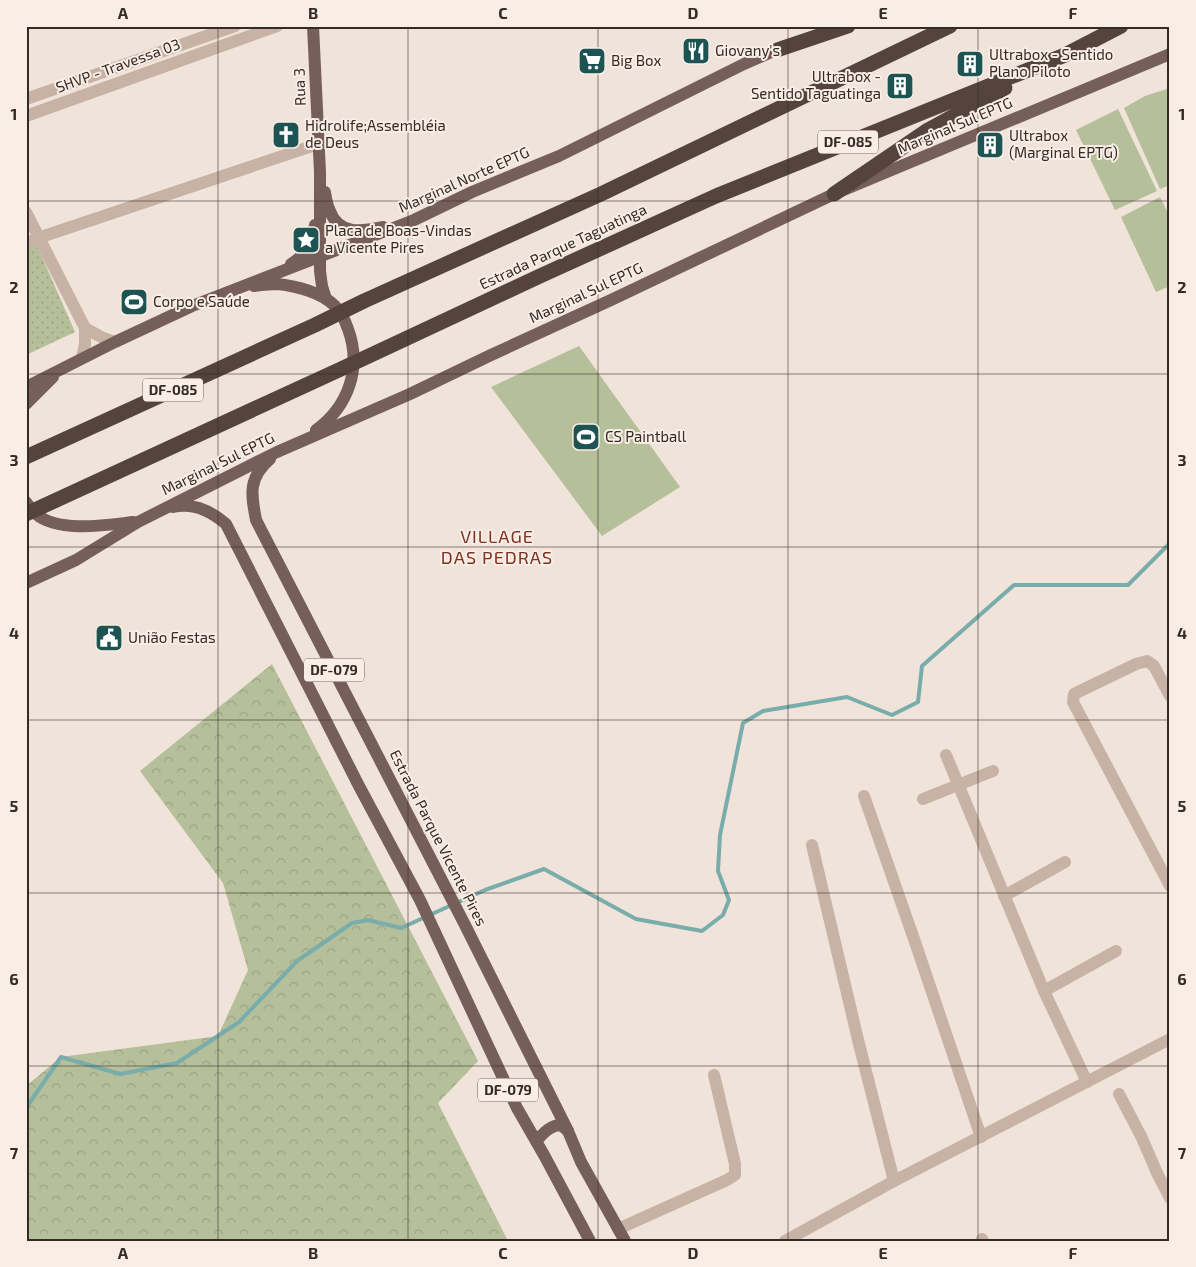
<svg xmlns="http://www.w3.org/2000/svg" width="1196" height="1267" viewBox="0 0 1196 1267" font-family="'Exo 2',sans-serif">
	<defs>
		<pattern id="forest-crowns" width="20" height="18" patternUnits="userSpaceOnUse" patternTransform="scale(1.25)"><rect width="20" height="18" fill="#b5bf99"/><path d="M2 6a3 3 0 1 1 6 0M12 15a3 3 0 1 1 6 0" fill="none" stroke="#9ca484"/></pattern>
		<pattern id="park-dots" width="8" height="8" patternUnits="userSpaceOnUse" patternTransform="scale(1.25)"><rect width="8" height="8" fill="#b5bf99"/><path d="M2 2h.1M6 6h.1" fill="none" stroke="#9ca484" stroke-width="1.8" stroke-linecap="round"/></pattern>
	</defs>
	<rect width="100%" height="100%" fill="#f0e3d9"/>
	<path fill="url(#forest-crowns)" d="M272,664L478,1061L438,1103L508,1241H26V1086L61,1057L218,1036L248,970L223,883L140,771Z"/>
	<path fill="url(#park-dots)" d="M35,241L75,332L26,355V245Z"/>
	<g fill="#b5bf99">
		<path d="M1170,88V185L1160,189L1124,108L1145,96Z"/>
		<path d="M1118,109L1157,191L1115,210L1076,130Z"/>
		<path d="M1160,197L1170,217V286L1156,292L1121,217Z"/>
		<path d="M579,346L680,487L602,536L491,387Z"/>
	</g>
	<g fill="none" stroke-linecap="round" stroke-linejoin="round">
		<path stroke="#79adab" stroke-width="4" d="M26,1108L61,1057L120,1074L177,1063L239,1022L297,961L352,923L368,920L401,928L485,890L544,869L636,919L702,931L723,915L729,900L718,871L720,835L743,723L763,711L847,697L892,715L918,702L922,666L1014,585H1128L1170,543"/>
		<g stroke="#c8b2a5" stroke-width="12">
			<path d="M26,99L235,26"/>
			<path d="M26,116L277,26"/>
			<path d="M26,212L85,328V344L82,358"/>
			<path d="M26,243L44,236L318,144"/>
			<path d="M85,328L103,338L115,342"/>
			<path d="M1170,696L1154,666L1147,661L1136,664L1074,694L1073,702L1170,886"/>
			<path d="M946,755L1044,991L1087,1082"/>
			<path d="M864,796L914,939L981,1137"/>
			<path d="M923,799L993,771"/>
			<path d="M812,845L859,1044L894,1181"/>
			<path d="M1004,896L1065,862"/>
			<path d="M1044,991L1116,951"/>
			<path d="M1119,1094L1142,1138L1157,1173L1170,1198"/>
			<path d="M618,1229L727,1180L735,1175V1164L714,1075"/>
			<path d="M982,1239L983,1241"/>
			<path d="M785,1241L894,1181L1170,1039"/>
		</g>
		<g stroke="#765f58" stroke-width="12">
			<path d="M313,26L320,172V271L322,286L326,299"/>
			<path d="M325,192C326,199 327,205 330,211C339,236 363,231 383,227"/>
			<path d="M291,264C307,254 312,243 315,225"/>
			<path d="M254,286C262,285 270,284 278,284C296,286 321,292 335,306C341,312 345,320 348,329C362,367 349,406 316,430"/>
			<path d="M26,387L115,342L192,306L414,220L472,192L559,156L744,64L785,46"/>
			<path d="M26,404L53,377"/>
			<path d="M270,459C248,478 251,494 256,520L465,925L568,1131L581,1162L625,1241"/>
			<path d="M26,502C29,506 33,511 36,514C58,533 107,525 133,522"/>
			<path d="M173,507C194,502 211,511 226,524L359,786L420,900L517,1108L544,1155L590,1241"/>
			<path d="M26,583L76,560L138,522L277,452L410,394L491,355L611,300L834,194L1170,54"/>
			<path d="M536,1141C543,1134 550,1125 561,1125L568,1131"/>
		</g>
		<g stroke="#55433d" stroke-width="15">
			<path d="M777,50L848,26"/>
			<path d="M834,194L928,130L1005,88"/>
			<path d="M26,457L315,325L364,301L601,194L950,26"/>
			<path d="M26,514L341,369L540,276L716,196L1065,55L1121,26"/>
		</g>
	</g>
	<path fill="none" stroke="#342a26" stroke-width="1" stroke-opacity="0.55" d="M218,26V1241M408,26V1241M598,26V1241M788,26V1241M978,26V1241M26,201H1170M26,374H1170M26,547H1170M26,720H1170M26,893H1170M26,1066H1170"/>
	<defs>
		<symbol id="restaurant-square" viewBox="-11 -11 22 22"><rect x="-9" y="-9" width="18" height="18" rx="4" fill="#1d5453" stroke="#f8eee5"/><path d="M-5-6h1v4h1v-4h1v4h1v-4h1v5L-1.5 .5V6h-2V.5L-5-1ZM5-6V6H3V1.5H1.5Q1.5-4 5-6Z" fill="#fff"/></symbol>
		<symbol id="supermarket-square" viewBox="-11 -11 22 22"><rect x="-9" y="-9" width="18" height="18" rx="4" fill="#1d5453" stroke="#f8eee5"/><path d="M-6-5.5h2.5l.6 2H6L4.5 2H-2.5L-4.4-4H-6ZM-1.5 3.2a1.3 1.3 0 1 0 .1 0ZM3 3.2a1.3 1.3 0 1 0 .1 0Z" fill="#fff"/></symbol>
		<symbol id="building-square" viewBox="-11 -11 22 22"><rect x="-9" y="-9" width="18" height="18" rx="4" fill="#1d5453" stroke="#f8eee5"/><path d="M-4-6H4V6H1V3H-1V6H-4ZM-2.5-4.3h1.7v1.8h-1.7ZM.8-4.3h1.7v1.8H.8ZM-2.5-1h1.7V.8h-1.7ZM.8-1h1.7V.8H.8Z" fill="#fff"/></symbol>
		<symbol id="church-square" viewBox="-11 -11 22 22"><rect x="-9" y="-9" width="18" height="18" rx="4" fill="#1d5453" stroke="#f8eee5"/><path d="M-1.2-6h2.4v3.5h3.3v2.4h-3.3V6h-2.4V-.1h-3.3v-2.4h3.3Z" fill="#fff"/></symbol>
		<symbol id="sight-square" viewBox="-11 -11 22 22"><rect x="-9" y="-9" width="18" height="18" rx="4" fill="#1d5453" stroke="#f8eee5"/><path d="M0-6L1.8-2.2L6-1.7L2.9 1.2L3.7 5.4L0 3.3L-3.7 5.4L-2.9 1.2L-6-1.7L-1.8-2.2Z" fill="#fff"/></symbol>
		<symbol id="stadium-square" viewBox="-11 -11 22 22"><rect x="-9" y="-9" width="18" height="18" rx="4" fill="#1d5453" stroke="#f8eee5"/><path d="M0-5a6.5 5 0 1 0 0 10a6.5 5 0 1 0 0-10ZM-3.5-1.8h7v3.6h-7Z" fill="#fff"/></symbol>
		<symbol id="civic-square" viewBox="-11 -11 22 22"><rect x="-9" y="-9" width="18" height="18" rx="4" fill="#1d5453" stroke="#f8eee5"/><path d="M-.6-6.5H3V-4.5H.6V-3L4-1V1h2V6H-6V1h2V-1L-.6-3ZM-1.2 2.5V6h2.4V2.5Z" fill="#fff"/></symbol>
	</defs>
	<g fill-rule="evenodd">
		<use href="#restaurant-square" x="680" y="35" width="32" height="32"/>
		<use href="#supermarket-square" x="576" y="45" width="32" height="32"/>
		<use href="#building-square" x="954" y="48" width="32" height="32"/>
		<use href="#building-square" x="884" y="70" width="32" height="32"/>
		<use href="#church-square" x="270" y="119" width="32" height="32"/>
		<use href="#building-square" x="974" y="129" width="32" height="32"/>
		<use href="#sight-square" x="290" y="224" width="32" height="32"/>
		<use href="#stadium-square" x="118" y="286" width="32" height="32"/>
		<use href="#stadium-square" x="570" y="421" width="32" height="32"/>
		<use href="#civic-square" x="93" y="622" width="32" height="32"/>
	</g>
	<g text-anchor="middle" stroke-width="4" stroke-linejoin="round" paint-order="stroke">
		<g fill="#f8eee5" stroke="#6f655f" stroke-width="1">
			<rect x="818" y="130.5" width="60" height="23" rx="4"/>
			<rect x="143" y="378.5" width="60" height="23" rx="4"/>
			<rect x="304" y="658.5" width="60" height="23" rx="4"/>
			<rect x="478" y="1078.5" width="60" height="23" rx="4"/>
		</g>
		<g font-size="14" font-weight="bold" fill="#342a26">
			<text x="848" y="147">DF-085</text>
			<text x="173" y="395">DF-085</text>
			<text x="334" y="675">DF-079</text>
			<text x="508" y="1095">DF-079</text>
		</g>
		<g font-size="15" fill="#342a26" stroke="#f8eee5" text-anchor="start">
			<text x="715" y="56">Giovany's</text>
			<text x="989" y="60">Ultrabox - Sentido<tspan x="989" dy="17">Plano Piloto</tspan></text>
			<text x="611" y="66">Big Box</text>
			<text x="881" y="82" text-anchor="end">Ultrabox -<tspan x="881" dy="17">Sentido Taguatinga</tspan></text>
			<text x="305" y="131">Hidrolife;Assembléia<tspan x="305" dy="17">de Deus</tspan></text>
			<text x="1009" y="141">Ultrabox<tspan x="1009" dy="17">(Marginal EPTG)</tspan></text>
			<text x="325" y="236">Placa de Boas-Vindas<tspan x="325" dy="17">a Vicente Pires</tspan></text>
			<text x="153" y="307">Corpo e Saúde</text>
			<text x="605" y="442">CS Paintball</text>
			<text x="128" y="643">União Festas</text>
		</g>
		<g font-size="15" fill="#342a26" stroke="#f8eee5">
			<text transform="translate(118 66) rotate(-20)" y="5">SHVP - Travessa 03</text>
			<text transform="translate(300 87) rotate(-92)" y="5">Rua 3</text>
			<text transform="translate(955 126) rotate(-23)" y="5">Marginal Sul EPTG</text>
			<text transform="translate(464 180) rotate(-24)" y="5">Marginal Norte EPTG</text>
			<text transform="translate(563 247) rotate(-25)" y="5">Estrada Parque Taguatinga</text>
			<text transform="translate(586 293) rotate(-25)" y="5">Marginal Sul EPTG</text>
			<text transform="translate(218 464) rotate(-26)" y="5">Marginal Sul EPTG</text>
			<text transform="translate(438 838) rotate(63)" y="5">Estrada Parque Vicente Pires</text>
		</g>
		<g font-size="18" letter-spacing="1" fill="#813121" stroke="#f8eee5">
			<text x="497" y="543">VILLAGE<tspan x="497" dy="21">DAS PEDRAS</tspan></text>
		</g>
	</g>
	<rect width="1196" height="1267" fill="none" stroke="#f8eee5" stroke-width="55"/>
	<rect x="28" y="28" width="1140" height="1212" fill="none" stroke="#342a26" stroke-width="2"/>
	<g font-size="16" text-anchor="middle" font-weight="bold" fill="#342a26">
		<text x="123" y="19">A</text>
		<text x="313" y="19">B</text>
		<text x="503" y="19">C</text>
		<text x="693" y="19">D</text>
		<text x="883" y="19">E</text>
		<text x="1073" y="19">F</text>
		<text x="14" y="120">1</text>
		<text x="1182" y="120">1</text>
		<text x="14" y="293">2</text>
		<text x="1182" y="293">2</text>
		<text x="14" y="466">3</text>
		<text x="1182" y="466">3</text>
		<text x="14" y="639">4</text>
		<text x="1182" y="639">4</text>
		<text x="14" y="812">5</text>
		<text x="1182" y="812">5</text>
		<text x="14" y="985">6</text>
		<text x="1182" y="985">6</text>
		<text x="14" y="1159">7</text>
		<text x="1182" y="1159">7</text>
		<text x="123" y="1259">A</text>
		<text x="313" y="1259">B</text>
		<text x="503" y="1259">C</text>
		<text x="693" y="1259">D</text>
		<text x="883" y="1259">E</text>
		<text x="1073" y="1259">F</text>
	</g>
</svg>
